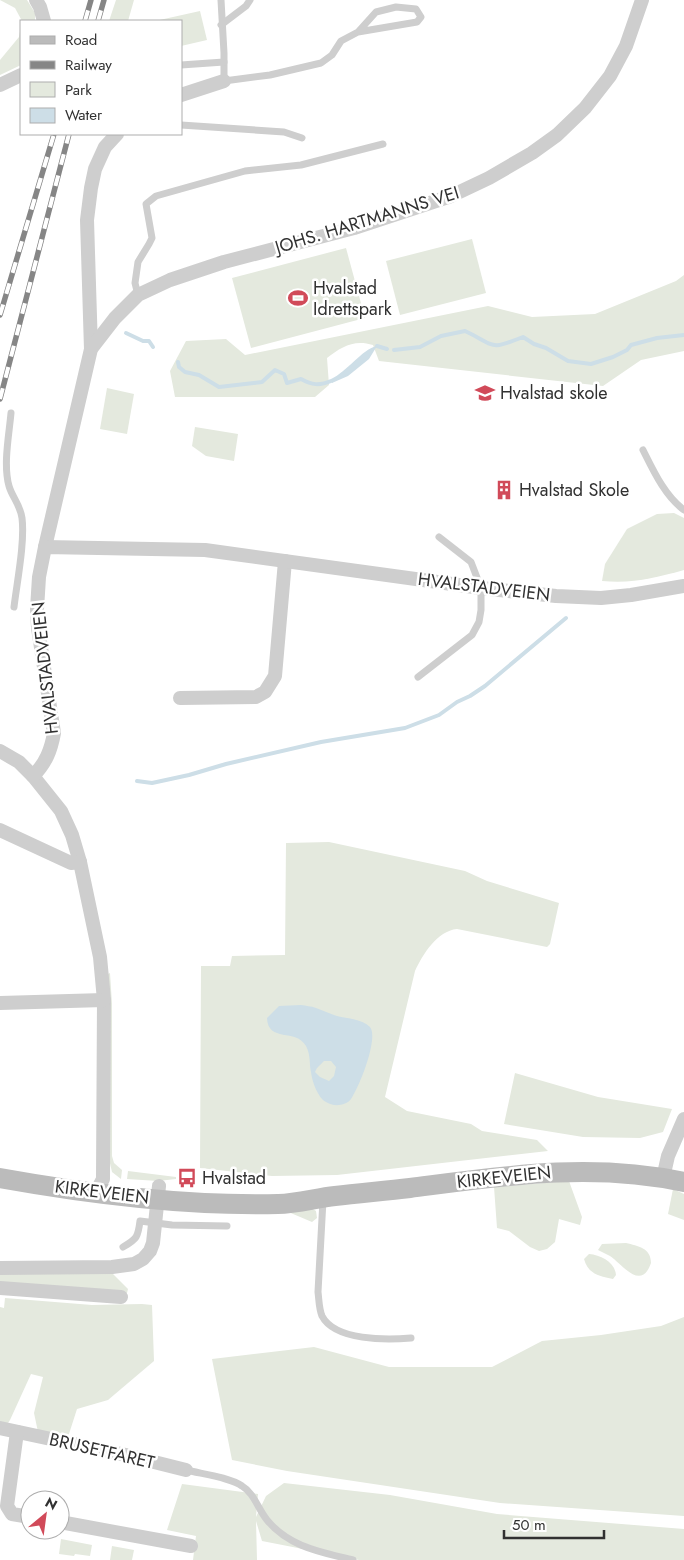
<svg xmlns="http://www.w3.org/2000/svg" width="684" height="1560" viewBox="0 0 684 1560" font-family="Jost,sans-serif">
	<rect width="100%" height="100%" fill="#fff"/>
	<g fill="#e4e9de">
		<path d="M0,0H27L35,13V21H22L15,8Z"/>
		<path d="M116,0H134L128,21H109Z"/>
		<path d="M200,11L207,40L181,46V21H155Z"/>
		<path d="M21,26V65L0,75V60L19,37Z"/>
		<path d="M472,239L486,293L400,315L386,261Z"/>
		<path d="M346,248L365,318L251,348L232,278Z"/>
		<path d="M684,275V351L641,360L603,386L379,361L373,345C354,339 341,347 327,358L329,385L315,397H175L170,371L186,341L226,339L245,355L488,306L532,317L595,314L676,281Z"/>
		<path d="M107,388L134,394L127,434L100,429Z"/>
		<path d="M195,427L238,434L234,461L206,456L192,446Z"/>
		<path d="M674,513L684,518V570C655,578 632,584 602,581L605,564L627,529L657,514Z"/>
		<path d="M329,842L465,871L487,881L559,903L550,944L547,947L457,929C437,931 423,954 415,971L385,1097L407,1111L471,1124L482,1131L537,1140L548,1151L337,1175L272,1176L200,1168L201,966H230L232,956L285,955L286,843Z"/>
		<path d="M110,973L112,1004V1156L114,1163L122,1170L121,1179L112,1172L109,1159L108,974Z"/>
		<path d="M515,1073L598,1097L672,1109L663,1132L640,1138L583,1137L504,1124Z"/>
		<path d="M128,1171L176,1177V1179L158,1181L127,1179Z"/>
		<path d="M569,1181L582,1217L580,1225L559,1219L555,1242L547,1249L539,1251L530,1247L509,1231L497,1228L494,1187Z"/>
		<path d="M673,1189L684,1194V1220L668,1214Z"/>
		<path d="M311,1208L316,1211L317,1218L312,1222L286,1211Z"/>
		<path d="M626,1243C638,1246 651,1248 651,1263C641,1292 622,1264 610,1256C606,1254 602,1252 598,1250L602,1244Z"/>
		<path d="M589,1254C601,1255 615,1262 616,1275L613,1279C599,1276 588,1274 584,1259Z"/>
		<path d="M0,1272H111L128,1289L127,1293L0,1285Z"/>
		<path d="M5,1298L92,1305L142,1304L152,1305L154,1361L108,1400L77,1409L68,1437L38,1432L34,1413L43,1377L31,1374L10,1420L8,1423L0,1424V1307L4,1308Z"/>
		<path d="M684,1317V1516L500,1503L287,1471L232,1460L212,1359L314,1347L389,1367H492L542,1341L601,1335L661,1326Z"/>
		<path d="M284,1483L390,1495L497,1514L684,1529V1560H359L262,1541L256,1521L257,1560H193L196,1536L167,1530L182,1484L258,1494L256,1517L266,1496Z"/>
		<path d="M61,1539L92,1545L90,1556L75,1554L74,1556L59,1554Z"/>
		<path d="M112,1546L134,1550L132,1560H110Z"/>
	</g>
	<g fill="#cddee7" fill-rule="evenodd">
		<path d="M377,346L369,359L348,376L332,383L331,381V379C347,372 362,349 377,346Z"/>
		<path d="M301,1005C306,1006 311,1006 316,1008C322,1010 328,1013 334,1015C345,1019 361,1018 370,1027C379,1038 359,1088 351,1099C346,1106 333,1107 326,1102C318,1098 312,1081 311,1072C309,1063 311,1056 306,1046C296,1028 268,1043 267,1018L279,1006ZM324,1061H331L336,1067L334,1076L329,1081L320,1077L315,1072L317,1068Z"/>
	</g>
	<g fill="none" stroke-linecap="round" stroke-linejoin="round">
		<g stroke="#cddee7" stroke-width="4">
			<path d="M126,333L143,341H149L153,347"/>
			<path d="M377,346L387,349"/>
			<path d="M394,350L420,347L441,336L465,331C497,346 488,351 523,337L534,344L546,348L568,361L591,364L613,357L627,350L631,345L657,338L684,335"/>
			<path d="M178,362L179,367L185,372L199,375L219,387L262,382L275,370L284,374L287,383L301,379C312,385 319,386 331,381"/>
			<path d="M137,781L152,783L189,775L226,764L321,742L405,728L439,715L457,702L470,696L485,686L566,618"/>
		</g>
		<g stroke="#cecece" stroke-width="7">
			<path d="M221,0L224,53V81L270,75L321,63L332,55L341,41L358,32L417,22L421,17L416,9L396,7L376,12L358,32"/>
			<path d="M221,25L246,6L250,0"/>
			<path d="M181,65L224,62"/>
			<path d="M181,125L284,132L302,138"/>
			<path d="M138,295L135,283L138,262L149,244L152,238L146,204L156,196L245,171L301,165L383,144"/>
			<path d="M11,413C9,435 3,465 9,486C12,497 20,504 22,518C25,542 17,582 14,607"/>
			<path d="M643,450C654,472 665,496 684,510"/>
			<path d="M418,677L472,635L479,622L481,610V588L471,562L439,537"/>
			<path d="M323,1200L318,1292C319,1300 319,1309 322,1316C335,1341 387,1340 411,1338"/>
			<path d="M123,1247C137,1239 138,1237 140,1221L172,1225L227,1226"/>
			<path d="M186,1470C202,1474 229,1477 242,1486C254,1493 258,1509 267,1520C289,1547 321,1552 353,1560"/>
		</g>
		<g stroke="#cecece" stroke-width="14">
			<path d="M36,0L40,7L44,21"/>
			<path d="M0,85L21,75"/>
			<path d="M181,95L224,81"/>
			<path d="M91,349L87,220L91,188L95,169L105,147L117,134"/>
			<path d="M45,547L91,349L115,318L138,295L170,280L224,262L354,228L451,196L489,178L532,153L557,135L585,108L610,76L626,46L642,0"/>
			<path d="M180,698L256,697L265,692L275,676L285,561"/>
			<path d="M0,751L19,762L33,776L61,811L72,835L80,862L100,957L104,1000L103,1179L96,1192"/>
			<path d="M33,776C46,763 51,750 54,733L38,628L37,609L39,577L45,547L205,550L481,588L556,596L601,598L631,595L684,586"/>
			<path d="M0,830L71,863L80,862"/>
			<path d="M0,1003L104,1000"/>
			<path d="M663,1178L668,1156L684,1119"/>
			<path d="M0,1268L112,1267L134,1264L143,1259L150,1251L153,1243L159,1186"/>
			<path d="M0,1288L121,1297"/>
			<path d="M0,1428L126,1455L186,1470"/>
			<path d="M17,1432L7,1506L12,1514L30,1517"/>
			<path d="M60,1522L191,1546"/>
		</g>
		<path stroke="#bbb" stroke-width="20" d="M0,1178C89,1194 188,1206 278,1204C297,1204 316,1198 335,1196C360,1193 385,1191 410,1188C503,1176 591,1162 684,1182"/>
		<defs>
			<g id="rail">
				<path d="M85,21L91,0"/>
				<path d="M98,21L104,0"/>
				<path d="M0,315L54,134"/>
				<path d="M0,399L69,134"/>
			</g>
		</defs>
		<use href="#rail" stroke="#868686" stroke-width="5.5"/>
		<use href="#rail" stroke="#fff" stroke-width="4" stroke-dasharray="11" stroke-linecap="butt"/>
	</g>
	<defs>
		<symbol id="stadium-bare" viewBox="-9 -9 18 18"><path d="M0-5a6.5 5 0 1 0 0 10a6.5 5 0 1 0 0-10ZM-3.5-1.8h7v3.6h-7Z" fill="#d14a59" stroke="#fff" stroke-width="2.5" paint-order="stroke"/></symbol>
		<symbol id="school-bare" viewBox="-9 -9 18 18"><path d="M0-5L7-2L0 1L-7-2ZM-4 1L0 2.5L4 1V4Q0 6-4 4Z" fill="#d14a59" stroke="#fff" stroke-width="2.5" paint-order="stroke"/></symbol>
		<symbol id="building-bare" viewBox="-9 -9 18 18"><path d="M-4-6H4V6H1V3H-1V6H-4ZM-2.5-4.3h1.7v1.8h-1.7ZM.8-4.3h1.7v1.8H.8ZM-2.5-1h1.7V.8h-1.7ZM.8-1h1.7V.8H.8Z" fill="#d14a59" stroke="#fff" stroke-width="2.5" paint-order="stroke"/></symbol>
		<symbol id="bus-bare" viewBox="-9 -9 18 18"><path d="M-5-6H5V4H4V6H2V4H-2V6H-4V4H-5ZM-3.5-4V0h7V-4ZM-3.5 1.2v1.5H-2V1.2ZM2 1.2v1.5H3.5V1.2Z" fill="#d14a59" stroke="#fff" stroke-width="2.5" paint-order="stroke"/></symbol>
	</defs>
	<g fill-rule="evenodd">
		<use href="#stadium-bare" x="284" y="284" width="28" height="28"/>
		<use href="#school-bare" x="471" y="379" width="28" height="28"/>
		<use href="#building-bare" x="490" y="476" width="28" height="28"/>
		<use href="#bus-bare" x="173" y="1164" width="28" height="28"/>
	</g>
	<g text-anchor="middle" stroke-width="5" stroke-linejoin="round" paint-order="stroke">
		<g font-size="18" fill="#313131" stroke="#fff">
			<text transform="translate(367 220) rotate(-17)" y="6">JOHS. HARTMANNS VEI</text>
			<text transform="translate(484 587) rotate(7)" y="6">HVALSTADVEIEN</text>
			<text transform="translate(45 668) rotate(-96)" y="6">HVALSTADVEIEN</text>
			<text transform="translate(504 1177) rotate(-6)" y="6">KIRKEVEIEN</text>
			<text transform="translate(102 1192) rotate(7)" y="6">KIRKEVEIEN</text>
			<text transform="translate(102 1451) rotate(13)" y="6">BRUSETFARET</text>
		</g>
		<g font-size="18" fill="#313131" stroke="#fff" text-anchor="start">
			<text x="313" y="294">Hvalstad<tspan x="313" dy="21">Idrettspark</tspan></text>
			<text x="500" y="399">Hvalstad skole</text>
			<text x="519" y="496">Hvalstad Skole</text>
			<text x="202" y="1184">Hvalstad</text>
		</g>
	</g>
	<rect x="20" y="20" width="162" height="115" fill="#ffffff" stroke="#adadad"/>
	<rect x="30" y="36" width="25" height="8" fill="#bbbbbb" stroke="#adadad"/>
	<text x="65" y="45" font-size="15" fill="#313131">Road</text>
	<rect x="30" y="61" width="25" height="8" fill="#868686" stroke="#adadad"/>
	<text x="65" y="70" font-size="15" fill="#313131">Railway</text>
	<rect x="30" y="82" width="25" height="15" fill="#e4e9de" stroke="#adadad"/>
	<text x="65" y="95" font-size="15" fill="#313131">Park</text>
	<rect x="30" y="108" width="25" height="15" fill="#cddee7" stroke="#adadad"/>
	<text x="65" y="120" font-size="15" fill="#313131">Water</text>
	<g transform="translate(45 1515) rotate(29)"><circle r="24" fill="#ffffff" stroke="#adadad"/>
	<path d="M0-4L9 19L0 12L-9 19Z" fill="#d14a59"/>
	<text y="-8" font-size="14" font-weight="bold" text-anchor="middle" fill="#313131">N</text>
	</g>
	<path d="M504 1530v8h100v-8" fill="none" stroke="#313131" stroke-width="2.5"/>
	<text x="512" y="1530" font-size="15" fill="#313131" stroke="#ffffff" stroke-width="4" paint-order="stroke">50 m</text>
</svg>
